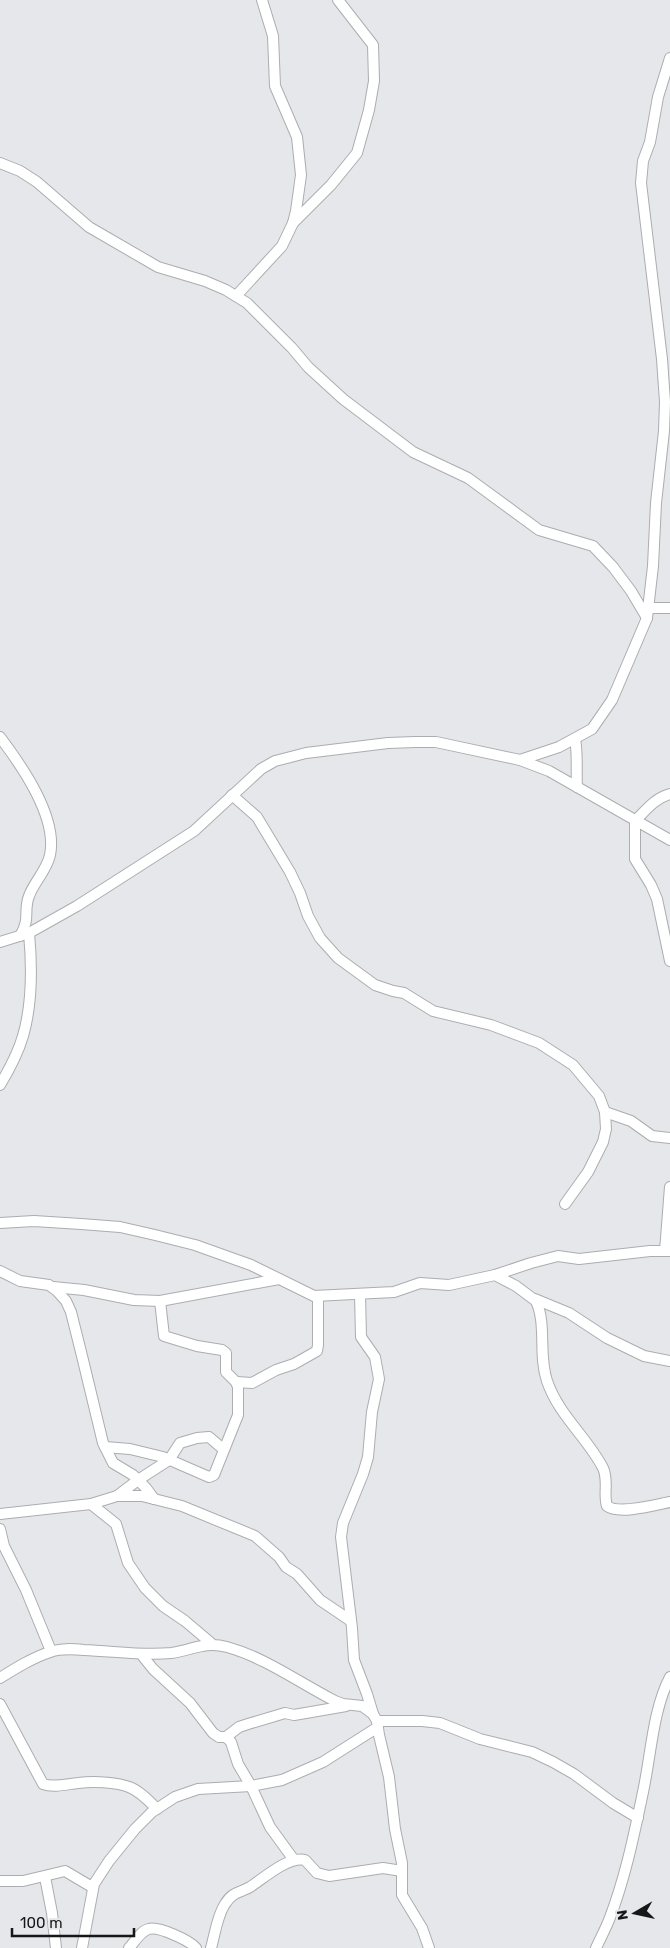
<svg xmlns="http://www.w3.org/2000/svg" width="670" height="1948" viewBox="0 0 670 1948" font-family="Rubik,sans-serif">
	<rect width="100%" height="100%" fill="#e5e7ea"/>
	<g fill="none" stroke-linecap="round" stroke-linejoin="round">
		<defs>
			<g id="minor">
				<path d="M0,163L20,171L37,182L89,227L158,267L205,281L226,290L247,303L292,348L308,367L343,399L413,452L468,478L539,530L593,546L613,567L631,591L647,618"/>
				<path d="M293,223L331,185L357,153L369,110L374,81L373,45L338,0"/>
				<path d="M236,296L282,246L293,223L296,211L301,175L297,137L275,86L273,36L262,0"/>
				<path d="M647,608H670"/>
				<path d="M0,737C21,765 58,817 50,855C47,870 34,882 29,896C23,911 31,918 20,936"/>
				<path d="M575,739C578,754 576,771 577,787"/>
				<path d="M520,760L559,747L592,729L612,700L647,618L653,566L656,503L664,431L665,402L662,359L641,183L643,161L650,142L658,97L670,58"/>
				<path d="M670,794C655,798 646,810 635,821V859L651,885L657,899L670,961"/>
				<path d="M232,795L257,817L290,872L300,893L308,916L320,938L338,958L375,985L393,991L404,993L433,1011L491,1025L539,1043L573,1065L599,1096L605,1112L606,1129L603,1142L588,1172L565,1204"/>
				<path d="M0,942L29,933L77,906L194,831L261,769L275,761L306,753L388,743L415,742H436L520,760L549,771L670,840"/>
				<path d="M0,1085C9,1070 18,1053 23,1036C32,1005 32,965 29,933"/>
				<path d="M605,1112L631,1121L652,1136L670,1138"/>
				<path d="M0,1223L34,1221L81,1224L120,1227L155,1235L195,1245L251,1265L314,1296L394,1292L420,1283L449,1285L495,1275L516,1286L536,1301C547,1325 538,1355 547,1381C559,1416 587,1437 603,1468C609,1481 603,1494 607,1506C619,1515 655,1505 670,1502"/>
				<path d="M665,1251L670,1187"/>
				<path d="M0,1271L20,1281L49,1285L57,1291L66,1301L71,1312L82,1356L103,1443L113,1463L133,1475L146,1488L154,1499"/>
				<path d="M495,1275L531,1263L558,1256L579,1259L650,1251H670"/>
				<path d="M53,1287L84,1290L134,1300L160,1301L279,1279"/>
				<path d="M360,1294L361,1337L375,1357L379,1379L372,1412L368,1457L363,1474L343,1523L341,1537L352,1628L354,1660L367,1694L373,1714"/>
				<path d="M535,1299L569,1313L607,1338L644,1356L670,1361"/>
				<path d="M236,1382L252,1383L276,1370L294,1364L317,1351L318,1345V1297"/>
				<path d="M105,1447L130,1449L163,1457L209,1477L214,1475L238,1415V1387L236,1382L226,1372V1353L222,1350L197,1346L164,1336L160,1301"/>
				<path d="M117,1496L138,1480L169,1460L180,1443L197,1438L209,1437L223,1449"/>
				<path d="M91,1504L116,1524L128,1563L145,1588L163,1606L185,1621L211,1643"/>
				<path d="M0,1514L91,1504L117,1496H142L182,1506L255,1536L279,1557L286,1567L297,1574L320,1600L351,1621"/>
				<path d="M0,1529L4,1546L26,1590L51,1651"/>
				<path d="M141,1654L153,1669L190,1703L213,1733L219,1737H226L239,1727L248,1724L285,1713L294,1715L346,1706"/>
				<path d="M0,1678C16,1668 32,1658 50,1652C61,1648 73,1649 84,1650C113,1651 143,1656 171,1653C193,1650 204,1641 227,1647C266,1658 298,1682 335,1701L343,1704L362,1706L373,1714L377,1721L379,1735L389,1777L395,1829L402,1863V1895L422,1928L429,1948"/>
				<path d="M0,1704L43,1784C54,1788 67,1784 78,1783C94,1781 115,1782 129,1787C140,1791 149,1801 157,1809"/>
				<path d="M377,1721H422L440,1723L480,1739L532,1752L553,1762L574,1774L613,1803L638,1818"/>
				<path d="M226,1737L231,1742L238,1764L251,1786L270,1827L294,1860"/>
				<path d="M45,1877L52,1913L56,1948"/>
				<path d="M0,1881H23L65,1871L92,1887"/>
				<path d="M82,1948L94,1884L109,1861L135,1829L152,1812L175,1797L198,1789L251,1786L282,1780L323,1762L378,1727"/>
				<path d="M129,1948C135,1942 140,1931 149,1929C158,1926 189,1940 196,1948"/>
				<path d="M211,1948C215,1934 217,1916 225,1904C233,1891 240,1893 250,1887C264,1878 288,1856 305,1860L317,1873L329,1876L383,1868L402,1871"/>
				<path d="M596,1948C600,1939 605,1930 609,1920C625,1879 634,1835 643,1792C651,1755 653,1709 670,1677"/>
			</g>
		</defs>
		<use href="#minor" stroke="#abadaf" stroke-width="12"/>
		<use href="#minor" stroke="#fff" stroke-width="10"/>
	</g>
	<g transform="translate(635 1913) rotate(261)" stroke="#e5e7ea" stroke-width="4" paint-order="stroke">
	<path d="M0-4L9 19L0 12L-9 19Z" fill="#171718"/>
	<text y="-8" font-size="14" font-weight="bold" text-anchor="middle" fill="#171718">N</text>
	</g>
	<path d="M12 1928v8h122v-8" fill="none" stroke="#171718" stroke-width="2.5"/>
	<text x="20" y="1928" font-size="15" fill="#171718" stroke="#e5e7ea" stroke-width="4" paint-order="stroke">100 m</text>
</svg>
